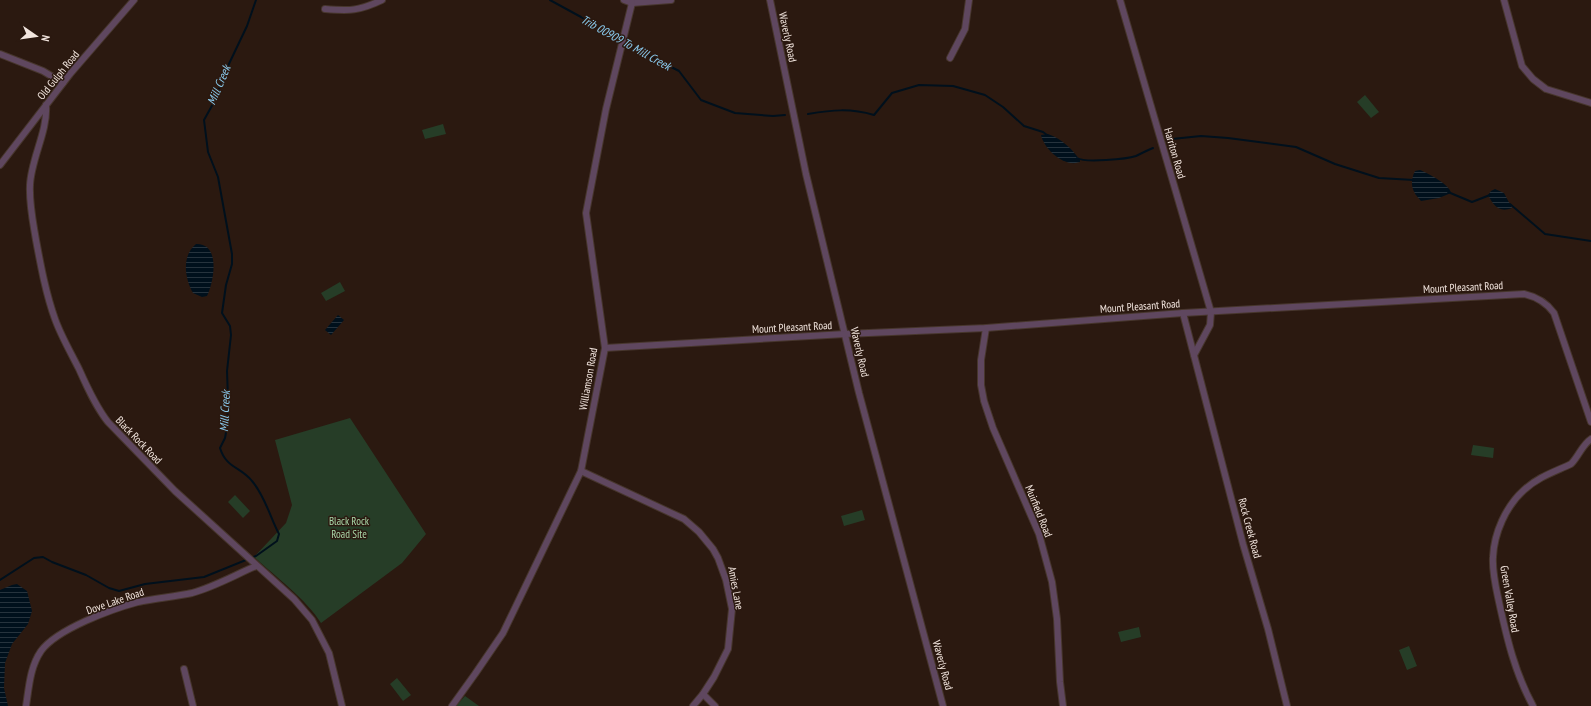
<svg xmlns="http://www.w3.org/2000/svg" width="1591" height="706" viewBox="0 0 1591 706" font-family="'PT Sans Narrow',sans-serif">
	<defs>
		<pattern id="water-rules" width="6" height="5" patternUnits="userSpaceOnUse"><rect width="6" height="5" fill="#00101c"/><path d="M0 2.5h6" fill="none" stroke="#26333d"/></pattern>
	</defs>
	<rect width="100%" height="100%" fill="#2b1910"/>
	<g fill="#263d27">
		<path d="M1365,95L1379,112L1371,118L1357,102Z"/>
		<path d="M443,124L446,134L425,139L422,130Z"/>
		<path d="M340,282L345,291L326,301L321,293Z"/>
		<path d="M350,418L426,534L402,563L321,623C307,600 275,576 254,557L286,523L292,505L275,440Z"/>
		<path d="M1473,445L1494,448L1493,458L1471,455Z"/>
		<path d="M235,495L250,511L243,518L228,502Z"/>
		<path d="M862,510L865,520L844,526L841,516Z"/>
		<path d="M1139,627L1141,637L1121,642L1118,632Z"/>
		<path d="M1409,646L1417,666L1407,670L1399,650Z"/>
		<path d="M397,678L411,695L403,701L390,684Z"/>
		<path d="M465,696L479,706H456Z"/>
	</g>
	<g fill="url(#water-rules)">
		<path d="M1048,134C1062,139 1071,148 1080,160V162C1064,168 1044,149 1041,135Z"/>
		<path d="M1420,170C1429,174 1449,184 1451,193L1439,198L1421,201C1412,192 1409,183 1415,171Z"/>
		<path d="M1495,189L1504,193L1512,208C1499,213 1494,206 1488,195L1491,191Z"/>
		<path d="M196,244C221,243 214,282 207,296L202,297L193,293C185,279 181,256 196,244Z"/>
		<path d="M338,315L344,320L331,335L325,330Z"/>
		<path d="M17,584L27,591L32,611L28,624L12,644L5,663L4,688L8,706H0V590L12,585Z"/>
	</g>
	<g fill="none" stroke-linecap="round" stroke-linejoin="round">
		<g stroke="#00101c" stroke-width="2">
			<path d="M550,0L581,17L611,36L679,71L701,100L735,113L773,116L785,115"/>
			<path d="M808,114C832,110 850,108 874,115L892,93L919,85L953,86L985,95L1003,107L1024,126L1043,132L1047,135"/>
			<path d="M1172,139L1201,136L1228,138L1296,147L1335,164L1379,178L1414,180"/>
			<path d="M1077,158C1085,163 1127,159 1136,156C1142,153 1148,150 1153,148"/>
			<path d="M1448,192L1472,202L1490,195"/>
			<path d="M1510,204L1545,234L1591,241"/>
			<path d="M0,580L34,558L43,557L52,562L86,575L109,588L119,591L145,584L204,577L256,556L277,541L279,534C270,517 265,496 252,481C241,467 226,468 220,448L225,438L227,427L228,399L227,371L231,335L230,326L222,313L226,285L232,264V254L218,177L208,152L204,120L214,102L227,68L247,26L256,0"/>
		</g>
		<defs>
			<g id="minor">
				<path d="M624,0L632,3L671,0"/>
				<path d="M770,0L806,174L859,393L943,706"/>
				<path d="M1120,0L1211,312L1210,325L1194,355"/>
				<path d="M1504,0L1522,66L1533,79L1546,89L1591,103"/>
				<path d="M325,9C350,11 359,11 382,0"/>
				<path d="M0,54L43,71L63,83"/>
				<path d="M950,58L965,29L969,0"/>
				<path d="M46,105C48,131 31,159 30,185C29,204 33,222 36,240C41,267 46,294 55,319C61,336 71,353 79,369C87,387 96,407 108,422L175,491L294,599L312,620L329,653L342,706"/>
				<path d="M0,165L70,74L134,0"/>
				<path d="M1183,313L1243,544L1268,629L1287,706"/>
				<path d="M986,328L981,360V385L984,401L993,428L1039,534L1052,582L1057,619L1060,682L1063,706"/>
				<path d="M605,348L845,334L986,328L1183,313L1524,294C1537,297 1546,302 1554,313L1591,422"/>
				<path d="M581,471L684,519L699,532L713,549L718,558L726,580L732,609L728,649L714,677L703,694L693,706"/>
				<path d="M184,669L193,706"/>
				<path d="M703,694L715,706"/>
				<path d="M26,706C29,687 30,667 41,651C57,629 112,609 138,602C155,598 174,597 192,593C214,587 235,575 256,566"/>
				<path d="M452,706L475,674L503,633L581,471L605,348L586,213L606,109L632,3"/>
				<path d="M1533,706C1515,673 1507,639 1499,602C1496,588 1492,572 1493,557C1494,533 1506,506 1524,490C1538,477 1554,472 1571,464C1579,456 1582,445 1591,439"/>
			</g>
		</defs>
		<use href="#minor" stroke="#47362d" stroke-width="8"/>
		<use href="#minor" stroke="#5f475f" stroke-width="6"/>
	</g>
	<g text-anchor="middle" stroke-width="3" stroke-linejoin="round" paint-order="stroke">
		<g font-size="11" fill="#f3e6df" stroke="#2b1910">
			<text transform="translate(788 37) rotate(78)" y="4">Waverly Road</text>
			<text transform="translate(58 75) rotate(-51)" y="4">Old Gulph Road</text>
			<text transform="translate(1175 153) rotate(74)" y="4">Harriton Road</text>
			<text transform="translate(1463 287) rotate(-3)" y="4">Mount Pleasant Road</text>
			<text transform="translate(1140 306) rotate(-4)" y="4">Mount Pleasant Road</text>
			<text transform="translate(792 327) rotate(-3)" y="4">Mount Pleasant Road</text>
			<text transform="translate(860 352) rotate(77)" y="4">Waverly Road</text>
			<text transform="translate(588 379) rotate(-80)" y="4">Williamson Road</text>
			<text transform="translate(139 440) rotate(46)" y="4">Black Rock Road</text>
			<text transform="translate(1039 511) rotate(68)" y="4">Muirfield Road</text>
			<text transform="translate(1250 528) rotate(75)" y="4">Rock Creek Road</text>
			<text transform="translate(736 588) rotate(79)" y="4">Amies Lane</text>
			<text transform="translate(1510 599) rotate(80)" y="4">Green Valley Road</text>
			<text transform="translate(115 601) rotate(-19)" y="4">Dove Lake Road</text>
			<text transform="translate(943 665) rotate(75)" y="4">Waverly Road</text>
		</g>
		<g font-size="11" fill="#a9d8a9" stroke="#2b1910">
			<text x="349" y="525">Black Rock<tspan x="349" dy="13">Road Site</tspan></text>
		</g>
		<g font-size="12" font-style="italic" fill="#89c9ec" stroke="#2b1910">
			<text transform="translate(626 43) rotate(29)" y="4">Trib 00909 To Mill Creek</text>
			<text transform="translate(219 85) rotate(-67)" y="4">Mill Creek</text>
			<text transform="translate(225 411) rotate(-87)" y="4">Mill Creek</text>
		</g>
	</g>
	<g transform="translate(36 36) rotate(103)" stroke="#2b1910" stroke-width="3" paint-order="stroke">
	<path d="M0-3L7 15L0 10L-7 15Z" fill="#f3e6df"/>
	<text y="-6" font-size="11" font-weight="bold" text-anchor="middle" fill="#f3e6df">N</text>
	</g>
</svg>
